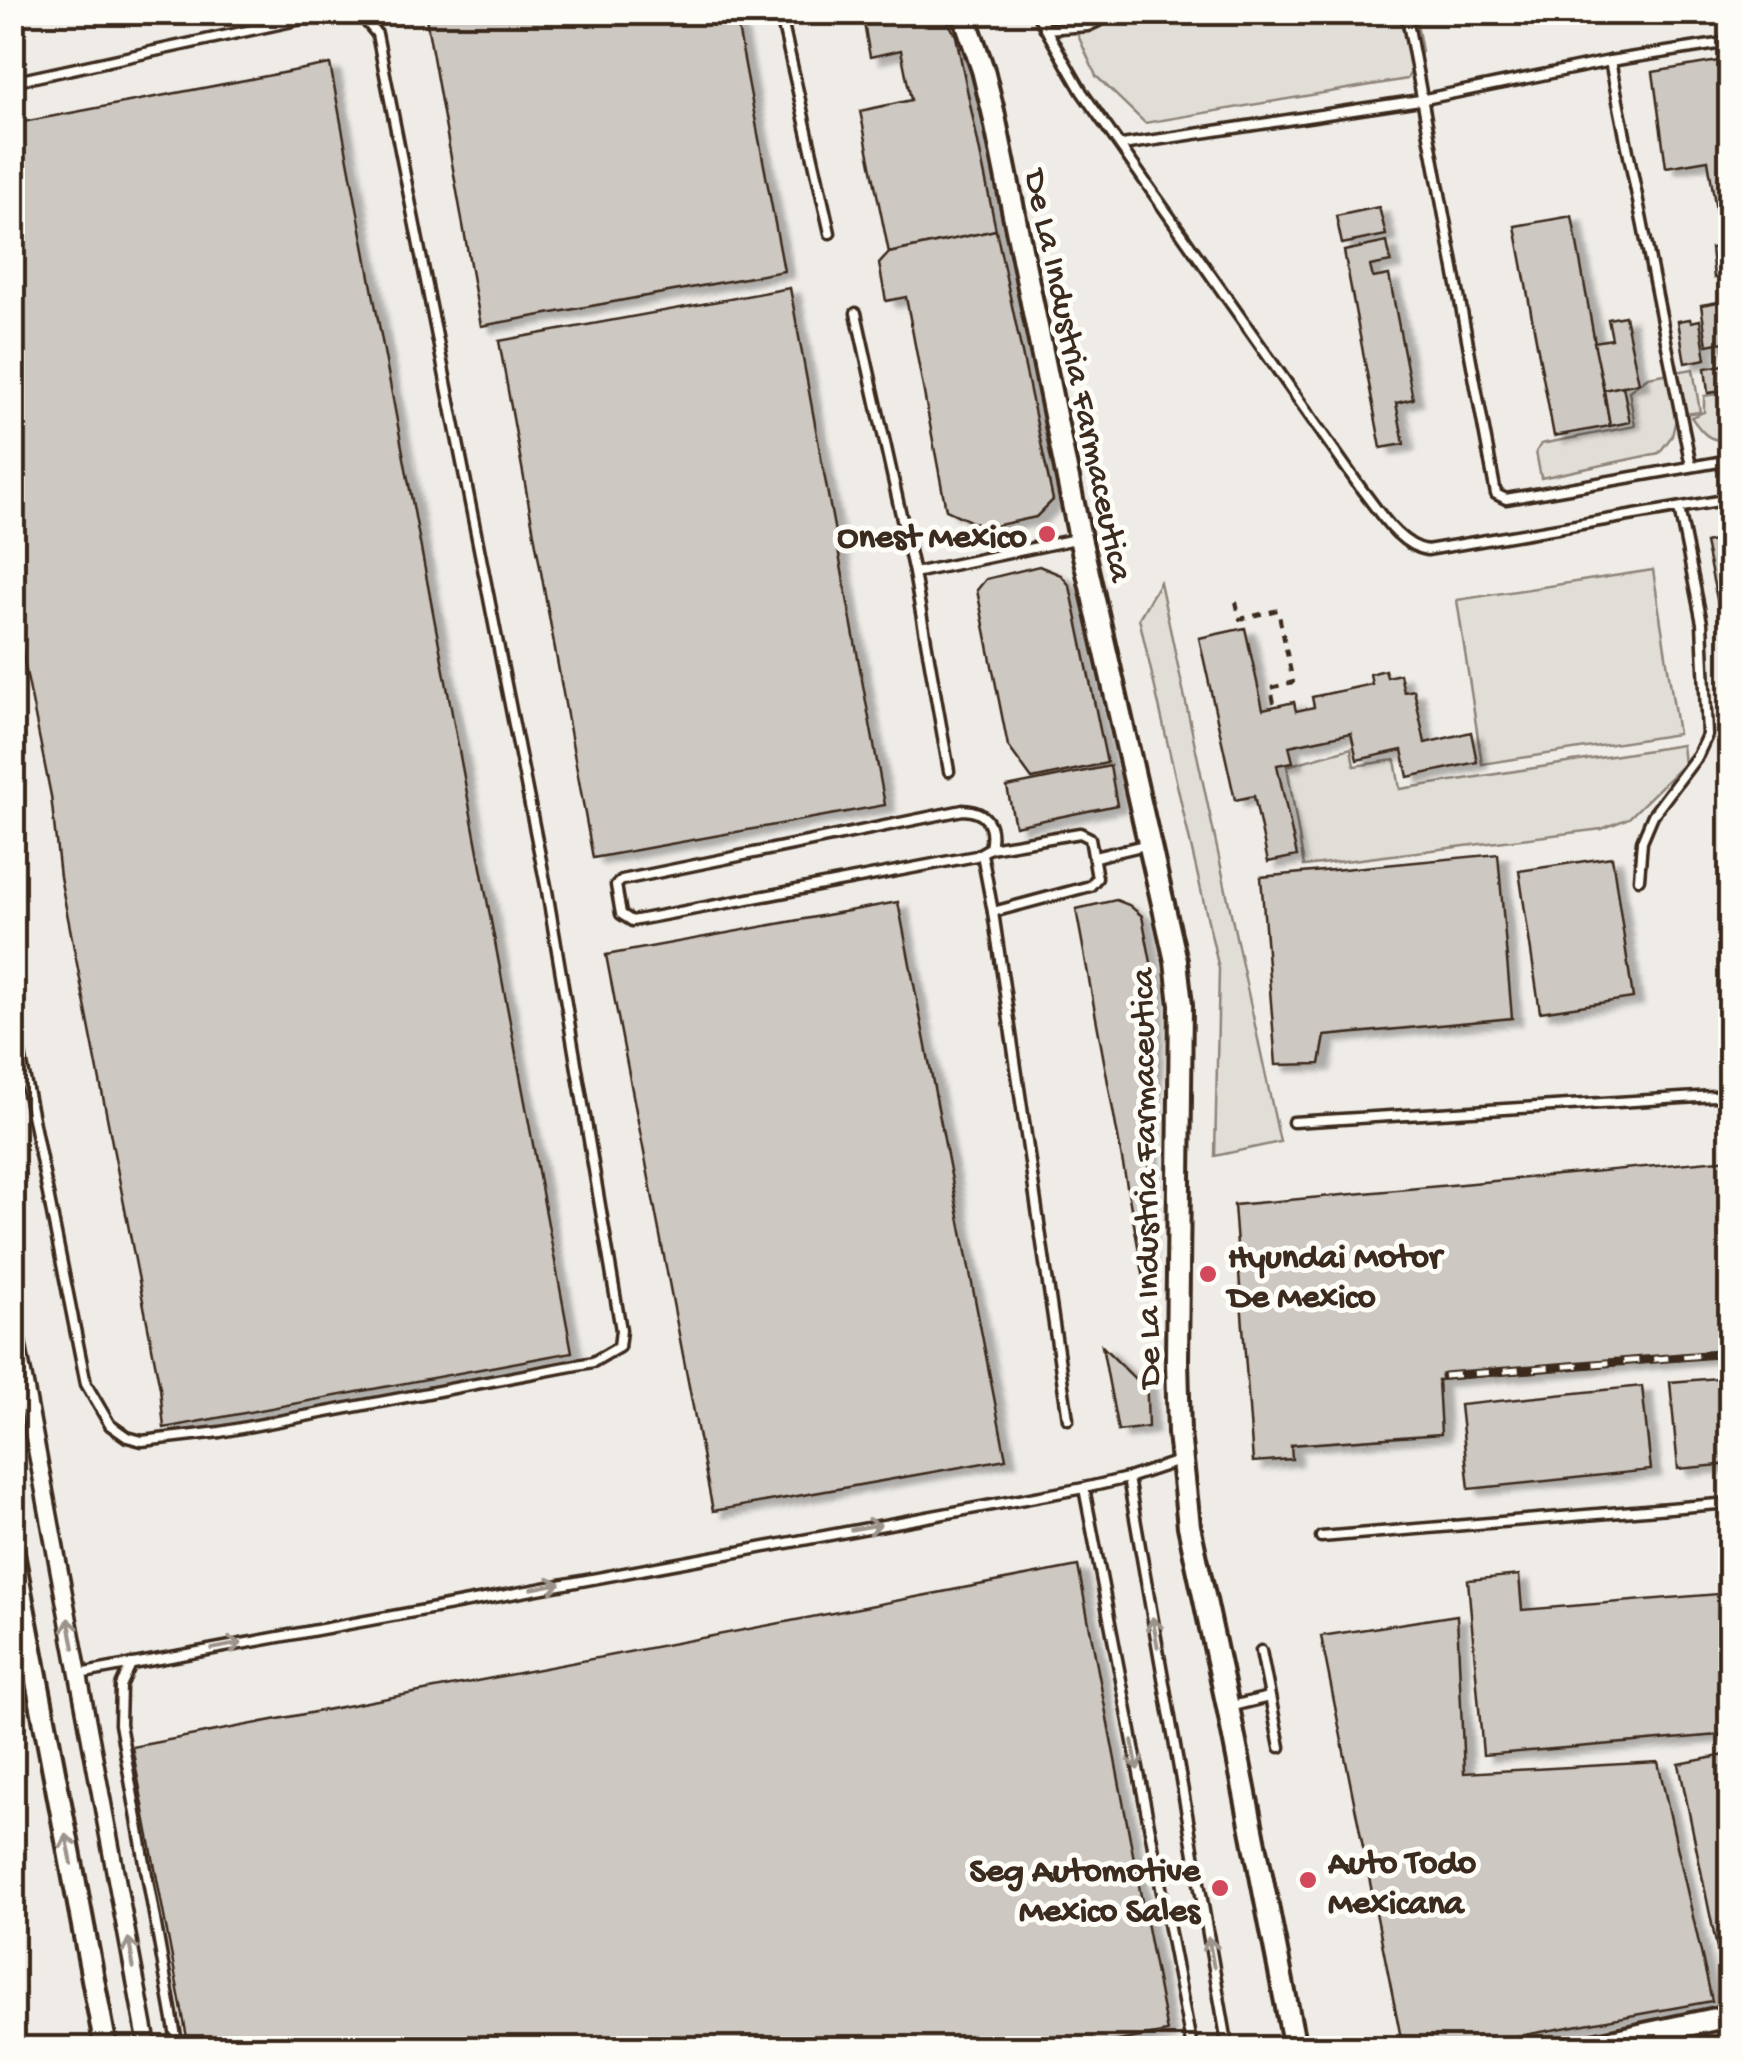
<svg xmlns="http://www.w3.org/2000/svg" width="1743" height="2061" viewBox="0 0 1743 2061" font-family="'Gochi Hand',sans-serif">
	<defs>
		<filter id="shadow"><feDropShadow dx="10" dy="6" stdDeviation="2.5" flood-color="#0004"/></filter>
	</defs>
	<rect width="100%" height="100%" fill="#fdfcf7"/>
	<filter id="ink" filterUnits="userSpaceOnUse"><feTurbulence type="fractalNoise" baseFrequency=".01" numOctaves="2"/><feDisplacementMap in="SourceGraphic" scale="20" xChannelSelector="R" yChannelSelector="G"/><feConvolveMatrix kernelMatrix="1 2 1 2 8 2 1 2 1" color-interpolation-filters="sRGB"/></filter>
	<g filter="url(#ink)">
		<rect fill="#efece7" x="13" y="13" width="1717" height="2035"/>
		<g fill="#e1ded7" stroke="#8e847a" stroke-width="2.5">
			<path d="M1074,12L1415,13L1422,51L1407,79L1145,123L1096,76L1069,15Z"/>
			<path d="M1693,369L1700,412L1677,415L1672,436L1659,453L1541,478L1536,452L1541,444L1635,426L1629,391L1648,377Z"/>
			<path d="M1730,392V440C1709,442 1703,434 1691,417L1704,412V396Z"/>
			<path d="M1653,570L1678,734L1482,764L1457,600Z"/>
			<path d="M1160,582L1280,1142L1215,1156L1219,969L1139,618Z"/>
			<path d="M1682,745L1684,764L1629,818L1602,829L1304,866L1287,766L1351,748L1354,766L1395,760L1400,789Z"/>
		</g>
		<g fill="#cdc8c2" stroke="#3b2a1e" stroke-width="2.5" filter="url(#shadow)">
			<path d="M425,12H735L784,271L481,326Z"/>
			<path d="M862,12L943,13L956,36L996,230L889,253L860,111L911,100L901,50L870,57Z"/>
			<path d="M1730,59V234L1720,236L1708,160L1666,167L1653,72Z"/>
			<path d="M330,64L572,1352L164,1428L160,1388L60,877L51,796L12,601V124Z"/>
			<path d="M1379,207L1386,235L1342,244L1336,216Z"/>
			<path d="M1572,216L1610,426L1554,436L1515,226Z"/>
			<path d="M996,230L1053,500L1036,517L985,528L946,510L906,297L886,301L879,264L889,253Z"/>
			<path d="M1387,242L1391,262L1370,266L1373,278L1389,275L1413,399L1396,403L1404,444L1381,448L1344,251Z"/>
			<path d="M1730,246V276L1714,278L1711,248Z"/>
			<path d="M790,288L885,805L593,858L499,341Z"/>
			<path d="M1730,300V341L1707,345L1701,305Z"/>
			<path d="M1625,316L1639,383L1604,390L1594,342L1612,339L1608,319Z"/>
			<path d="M1690,319L1691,322L1700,320L1706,359L1685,363L1678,321Z"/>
			<path d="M1730,364V390L1708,393L1705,368Z"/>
			<path d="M1623,386L1630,422L1610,426L1604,390Z"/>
			<path d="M1730,537V660L1705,543Z"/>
			<path d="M1039,566L1061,575L1070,586L1107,763L1032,779L1008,746L977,590L986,579Z"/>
			<path d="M1245,628L1263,709L1294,702L1296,711L1314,707L1312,697L1372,684L1370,674L1385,670L1387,677L1400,674L1404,692L1414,690L1425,743L1471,732L1477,762L1408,777L1402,750L1357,760L1351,733L1289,746L1293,762L1277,765L1297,856L1268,862L1254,796L1235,800L1199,638Z"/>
			<path d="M1110,766L1117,805L1015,826L1007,787Z"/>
			<path d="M1498,854L1512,1018L1325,1036L1320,1064L1276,1065L1261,877Z"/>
			<path d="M1612,857L1633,998L1540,1012L1519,871Z"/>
			<path d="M1116,900L1129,905L1142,916L1155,983L1145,1284L1076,909Z"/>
			<path d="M898,902L1006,1459L713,1511L606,955Z"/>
			<path d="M1730,1159V1355L1438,1380L1441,1434L1291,1445L1292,1459L1253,1462L1234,1205Z"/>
			<path d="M1102,1346L1137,1381L1146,1371L1148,1427L1118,1431Z"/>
			<path d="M1730,1377V1464L1678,1469L1670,1382Z"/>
			<path d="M1642,1386L1651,1470L1469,1489L1460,1405Z"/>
			<path d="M1078,1566L1167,2032L1080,2048H189L132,1747Z"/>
			<path d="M1519,1575L1522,1610L1730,1593V1734L1483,1755L1468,1580Z"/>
			<path d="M1457,1615L1464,1773L1658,1762L1712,2001L1452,2048H1403L1321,1636Z"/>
			<path d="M1730,1754V1996L1727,1997L1679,1764Z"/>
		</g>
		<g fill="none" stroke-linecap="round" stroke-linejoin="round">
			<defs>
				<g id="service">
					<path d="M780,12L830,233"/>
					<path d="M1036,12L1082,92L1362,490C1379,511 1399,546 1427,550L1730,499"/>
					<path d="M1406,12L1496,494L1506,499L1730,460"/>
					<path d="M1045,29L1088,26L1118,12"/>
					<path d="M1610,61L1691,466"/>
					<path d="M12,82L334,12"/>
					<path d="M1122,145L1420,100L1610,61L1730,42"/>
					<path d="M856,313L914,573L949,771"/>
					<path d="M914,573L1076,539"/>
					<path d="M982,854L993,912L1090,886L1097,878L1090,838L1080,833L990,848L976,856L632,921L621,914L616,885L622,880L963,810C987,811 995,825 990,848"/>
					<path d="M1095,857L1149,844"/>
					<path d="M1639,879L1642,841L1653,815L1698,755L1707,735L1702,623L1679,508"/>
					<path d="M993,912L1068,1419"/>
					<path d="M12,1014L86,1384L110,1425L127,1437L142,1441L220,1432L593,1362L619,1347L621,1330L547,891L377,34L358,12"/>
					<path d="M1293,1122L1730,1095"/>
					<path d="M1128,1478L1228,2048"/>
					<path d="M1084,1488L1192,2048"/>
					<path d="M1321,1537L1730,1503"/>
					<path d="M1261,1651L1280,1747"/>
					<path d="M131,1664L121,1686L120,1724L178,2048"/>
					<path d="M79,1674L1084,1488L1128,1478L1179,1461"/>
					<path d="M1228,1707L1269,1697"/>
				</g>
				<path id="minor" d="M12,1317L148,2048"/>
				<g id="secondary">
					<path d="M963,12L983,70L993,111L1080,538L1176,961L1181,1005L1177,1360L1179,1433L1189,1526L1228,1707L1295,2048"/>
					<path d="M12,1548L106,2048"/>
					<path d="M1578,2048L1730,2016"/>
				</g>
			</defs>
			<use href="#service" stroke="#3b2a1e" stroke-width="15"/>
			<use href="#minor" stroke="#3b2a1e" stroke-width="22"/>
			<use href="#secondary" stroke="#3b2a1e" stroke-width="28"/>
			<path stroke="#3b2a1e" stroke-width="4" stroke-dasharray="8 8" stroke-linecap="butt" d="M1236,602L1240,619L1278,610L1293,682L1271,688L1274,703"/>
			<use href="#service" stroke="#fdfcf7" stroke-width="8"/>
			<use href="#minor" stroke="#fdfcf7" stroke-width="15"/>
			<use href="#secondary" stroke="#fdfcf7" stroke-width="20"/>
			<defs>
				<path id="rail" d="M1444,1376L1730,1353"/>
			</defs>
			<use href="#rail" stroke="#3b2a1e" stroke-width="9"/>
			<use href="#rail" stroke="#fdfcf7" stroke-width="5" stroke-dasharray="15" stroke-linecap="butt"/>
		</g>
		<defs><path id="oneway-shaft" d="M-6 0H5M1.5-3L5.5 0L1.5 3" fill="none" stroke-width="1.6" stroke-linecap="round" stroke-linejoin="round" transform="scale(2.5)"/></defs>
		<g stroke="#9c938a">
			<use href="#oneway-shaft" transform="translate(866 1527) rotate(-10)"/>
			<use href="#oneway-shaft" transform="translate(546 1586) rotate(-11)"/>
			<use href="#oneway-shaft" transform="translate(1155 1632) rotate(-100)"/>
			<use href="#oneway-shaft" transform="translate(71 1633) rotate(-101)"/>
			<use href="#oneway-shaft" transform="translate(227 1646) rotate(-11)"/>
			<use href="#oneway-shaft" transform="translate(1135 1755) rotate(79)"/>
			<use href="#oneway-shaft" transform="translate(69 1849) rotate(-101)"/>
			<use href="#oneway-shaft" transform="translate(1211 1952) rotate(-100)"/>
			<use href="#oneway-shaft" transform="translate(131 1953) rotate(-100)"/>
		</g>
	</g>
	<g fill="#d1495b" stroke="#fdfcf7" stroke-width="4">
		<circle cx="1047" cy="534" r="10"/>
		<circle cx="1208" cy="1274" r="10"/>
		<circle cx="1308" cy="1880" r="10"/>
		<circle cx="1220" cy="1888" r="10"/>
	</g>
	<g text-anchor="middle" stroke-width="10" stroke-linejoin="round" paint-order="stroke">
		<g font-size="35" fill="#3b2a1e" stroke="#fdfcf7">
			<text transform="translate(1081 375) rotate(78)" y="12">De La Industria Farmaceutica</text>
			<text transform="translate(1143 1178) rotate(-91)" y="12">De La Industria Farmaceutica</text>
		</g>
		<g font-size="35" font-weight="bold" fill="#3b2a1e" stroke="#fdfcf7" text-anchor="end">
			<text x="1027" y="546">Onest Mexico</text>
			<text x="1228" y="1266" text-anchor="start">Hyundai Motor<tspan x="1228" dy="40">De Mexico</tspan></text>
			<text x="1328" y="1872" text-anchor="start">Auto Todo<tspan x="1328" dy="40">Mexicana</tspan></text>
			<text x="1200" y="1880">Seg Automotive<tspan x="1200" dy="40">Mexico Sales</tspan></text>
		</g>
	</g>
	<rect width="1743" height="2061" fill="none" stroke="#fdfcf7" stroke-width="50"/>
	<rect x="25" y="25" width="1693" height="2011" fill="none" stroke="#3b2a1e" stroke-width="4" filter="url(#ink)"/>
</svg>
